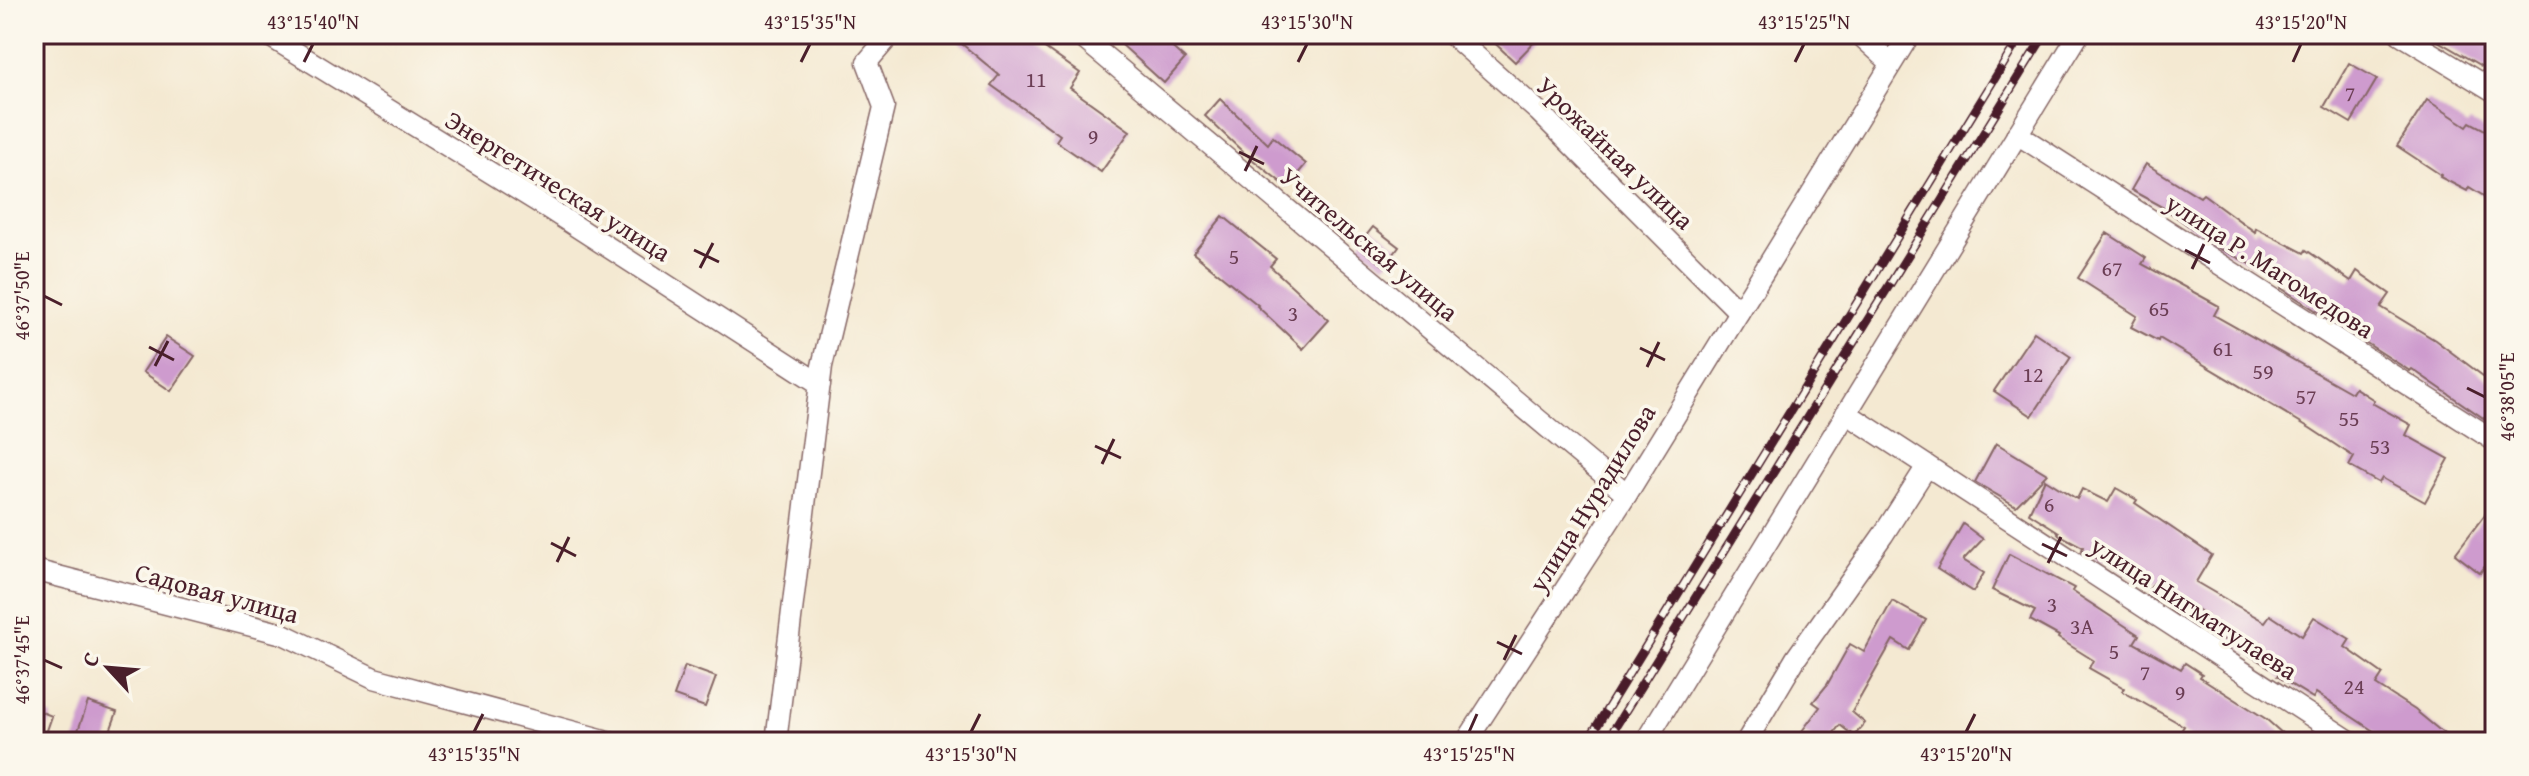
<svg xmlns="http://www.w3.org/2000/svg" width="2529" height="776" viewBox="0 0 2529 776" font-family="'Gentium Book Plus',serif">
	<rect width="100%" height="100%" fill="#fbf7ec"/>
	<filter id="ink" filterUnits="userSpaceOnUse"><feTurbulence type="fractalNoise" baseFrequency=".0125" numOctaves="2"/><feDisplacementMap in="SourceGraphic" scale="16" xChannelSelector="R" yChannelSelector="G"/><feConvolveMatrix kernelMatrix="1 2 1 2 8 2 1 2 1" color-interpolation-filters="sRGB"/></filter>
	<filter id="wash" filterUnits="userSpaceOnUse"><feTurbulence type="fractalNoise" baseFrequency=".006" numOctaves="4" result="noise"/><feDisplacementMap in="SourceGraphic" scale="32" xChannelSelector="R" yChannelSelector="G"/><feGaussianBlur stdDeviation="1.8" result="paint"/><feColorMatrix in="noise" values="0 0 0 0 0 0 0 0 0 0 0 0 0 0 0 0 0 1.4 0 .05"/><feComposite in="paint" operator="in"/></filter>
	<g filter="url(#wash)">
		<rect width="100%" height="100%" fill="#f4e9d2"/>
		<g id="blocks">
			<g fill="#ce9bce">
				<path d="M950,34H1025L1080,73L1070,88L1130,131L1101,172L1056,141L1060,135L991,85L999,75Z"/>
				<path d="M1132,34H1157L1185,59L1164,83L1122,45Z"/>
				<path d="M1485,34H1542L1515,62Z"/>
				<path d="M2426,34H2495V74Z"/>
				<path d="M2349,63L2377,79L2351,123L2324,107Z"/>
				<path d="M1220,99L1268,144L1273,137L1306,164L1287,187L1243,152L1205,116Z"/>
				<path d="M2427,100L2467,126L2470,122L2495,135V203L2469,187L2467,191L2440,177L2441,175L2397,146Z"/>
				<path d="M2146,164L2200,197L2203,194L2255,232L2256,228L2304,253L2306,250L2351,281L2357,271L2390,294L2381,307L2435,340L2495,385V426L2412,369L2410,371L2281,288L2285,281L2220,249L2164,208L2131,190Z"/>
				<path d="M1223,216L1276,259L1270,266L1329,320L1303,349L1257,306L1258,305L1193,253Z"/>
				<path d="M1373,227L1399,247L1385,266L1358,246Z"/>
				<path d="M2107,233L2146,258L2142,264L2219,306L2214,315L2352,393L2355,388L2374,400L2372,403L2411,425L2406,435L2449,459L2425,502L2382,478L2379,483L2349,466L2354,457L2310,428L2159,338L2158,341L2131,327L2137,316L2078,278Z"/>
				<path d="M2034,332L2071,357L2032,416L1994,391Z"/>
				<path d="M166,337L195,356L171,391L143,372Z"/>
				<path d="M1996,443L2047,474L2016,506L1975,482Z"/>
				<path d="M2045,479L2077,499L2082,489L2108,502L2116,488L2137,500L2135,503L2212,555L2196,582L2265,622L2270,615L2302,636L2314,617L2350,639L2345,647L2383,674L2376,685L2415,710L2454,742H2390L2316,693L2313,698L2277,676L2279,673L2201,626L2207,615L2154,583L2149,590L2104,558L2102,562L2082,550L2083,547L2058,534L2059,532L2029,513Z"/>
				<path d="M2495,501V552L2480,573L2455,554Z"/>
				<path d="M1963,524L1983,539L1963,560L1984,573L1973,592L1937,569Z"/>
				<path d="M2009,554L2074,588L2072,591L2139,635L2134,643L2181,669L2185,663L2202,674L2200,677L2266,719L2292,742H2199L2181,731L2184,726L2122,691L2124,688L2089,668L2093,660L2058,638L2059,636L2030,620L2035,611L1992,590Z"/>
				<path d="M1892,601L1926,620L1909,650L1893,640L1852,712L1865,723L1854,736L1840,725L1827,742H1816L1802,731L1820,707L1813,702L1827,685L1850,644L1864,652Z"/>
				<path d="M685,666L716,677L705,707L674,696Z"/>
				<path d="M88,702L117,712L106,742H74Z"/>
				<path d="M34,709L52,716L43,742H34Z"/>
			</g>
		</g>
	</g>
	<g filter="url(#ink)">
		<use href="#blocks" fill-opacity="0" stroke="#866665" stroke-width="2"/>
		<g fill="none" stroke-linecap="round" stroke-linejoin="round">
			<defs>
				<g id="minor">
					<path d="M266,34L546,207L820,384"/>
					<path d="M1078,34L1627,494"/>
					<path d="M1451,34L1539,112L1739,312"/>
					<path d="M1859,34L1891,63"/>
					<path d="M2400,34L2495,92"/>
					<path d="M2017,134L2495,441"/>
					<path d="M1846,413L2351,742"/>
					<path d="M34,570L283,634L374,678L612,742"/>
					<path d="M776,742L822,366L884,107L867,62L891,34"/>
					<path d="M1466,742L1627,494L1910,34"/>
					<path d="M1645,742L2079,34"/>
					<path d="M1746,742L1796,658L1883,535L1927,466"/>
				</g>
			</defs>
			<use href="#minor" stroke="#866665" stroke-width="23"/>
			<use href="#minor" stroke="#fff" stroke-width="20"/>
			<defs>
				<g id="rail">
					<path d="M1587,742L2022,34"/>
					<path d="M1606,742L2045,34"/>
				</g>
			</defs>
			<use href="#rail" stroke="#4a1f2b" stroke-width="9"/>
			<use href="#rail" stroke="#fbf7ec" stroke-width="6" stroke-dasharray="18" stroke-linecap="butt"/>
		</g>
	</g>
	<path fill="none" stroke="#4a1f2b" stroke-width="3" d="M304,62L313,44M801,62L810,44M1298,62L1307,44M1795,62L1804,44M2293,62L2301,44M1239,152L1264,164M1245,171L1257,146M694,250L719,262M2185,250L2210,263M700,268L713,243M2192,269L2204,244M44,296L62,305M149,347L174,360M1640,348L1665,360M155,366L168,341M1647,367L1659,342M2467,388L2485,397M1095,446L1121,458M1102,464L1114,439M551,543L576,556M2042,544L2067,556M557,562L569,537M2048,563L2061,537M1497,642L1522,654M44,660L62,668M1504,660L1516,635M474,732L483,714M971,732L980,714M1469,732L1477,714M1966,732L1975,714"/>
	<g text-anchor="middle" stroke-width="7" stroke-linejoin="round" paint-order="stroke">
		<g font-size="22" fill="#6b3e54">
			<text x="1036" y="87">11</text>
			<text x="2350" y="101">7</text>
			<text x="1093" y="144">9</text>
			<text x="1234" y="264">5</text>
			<text x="2112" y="276">67</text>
			<text x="2159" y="316">65</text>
			<text x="1293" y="321">3</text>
			<text x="2223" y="356">61</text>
			<text x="2263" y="379">59</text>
			<text x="2033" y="382">12</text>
			<text x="2306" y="404">57</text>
			<text x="2349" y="426">55</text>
			<text x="2380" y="454">53</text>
			<text x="2049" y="512">6</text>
			<text x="2052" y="612">3</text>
			<text x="2082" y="634">3А</text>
			<text x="2114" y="659">5</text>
			<text x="2145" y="680">7</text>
			<text x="2354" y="694">24</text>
			<text x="2180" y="700">9</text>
		</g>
		<g font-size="26" fill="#4a1f2b" stroke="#fbf7ec">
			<text transform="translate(1615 153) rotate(44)" y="9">Урожайная улица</text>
			<text transform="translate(558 186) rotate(32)" y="9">Энергетическая улица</text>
			<text transform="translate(1369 244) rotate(40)" y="9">Учительская улица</text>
			<text transform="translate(2270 266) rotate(33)" y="9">улица Р. Магомедова</text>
			<text transform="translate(1592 498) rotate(-58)" y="9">улица Нурадилова</text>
			<text transform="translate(217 593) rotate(15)" y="9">Садовая улица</text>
			<text transform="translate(2194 608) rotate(33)" y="9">улица Нигматулаева</text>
		</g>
	</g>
	<rect width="2529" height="776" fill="none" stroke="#fbf7ec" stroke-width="88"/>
	<g transform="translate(108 668) rotate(296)" stroke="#fbf7ec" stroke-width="6" paint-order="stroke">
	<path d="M0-6L14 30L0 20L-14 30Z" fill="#4a1f2b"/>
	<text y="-12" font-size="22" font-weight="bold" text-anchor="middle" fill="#4a1f2b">С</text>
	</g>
	<rect x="44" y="44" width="2441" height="688" fill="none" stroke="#4a1f2b" stroke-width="3"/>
	<g font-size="20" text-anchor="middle" fill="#4a1f2b">
		<text x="313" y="29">43°15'40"N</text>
		<text x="810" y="29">43°15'35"N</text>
		<text x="1307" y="29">43°15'30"N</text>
		<text x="1804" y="29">43°15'25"N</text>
		<text x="2301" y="29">43°15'20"N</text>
		<text transform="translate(22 296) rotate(-90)" y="7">46°37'50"E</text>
		<text transform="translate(2507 397) rotate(-90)" y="7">46°38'05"E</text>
		<text transform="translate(22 660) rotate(-90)" y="7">46°37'45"E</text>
		<text x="474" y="761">43°15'35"N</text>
		<text x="971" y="761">43°15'30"N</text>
		<text x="1469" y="761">43°15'25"N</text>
		<text x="1966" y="761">43°15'20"N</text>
	</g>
</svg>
